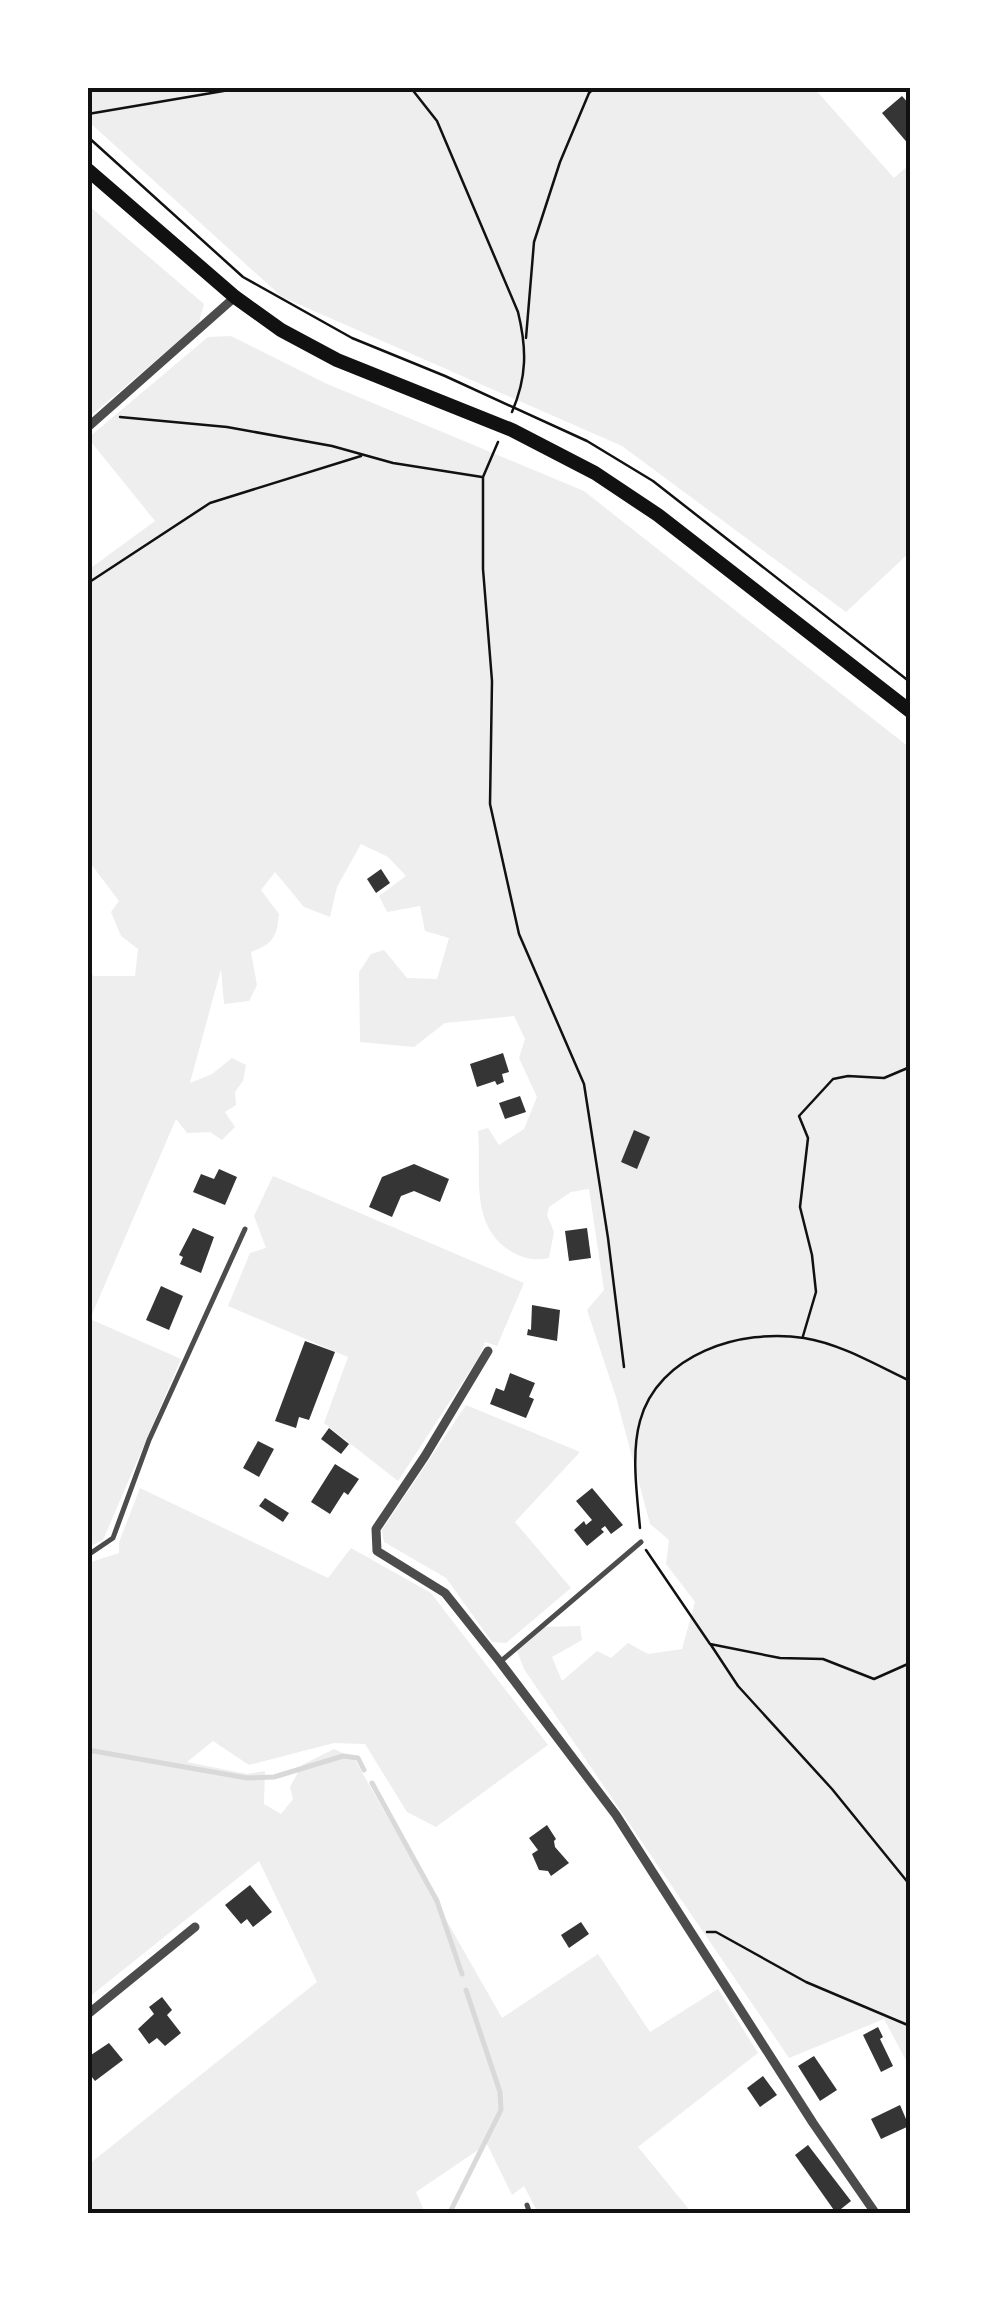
<svg xmlns="http://www.w3.org/2000/svg" width="998" height="2301" viewBox="0 0 998 2301" font-family="Georgia,serif">
	<rect width="100%" height="100%" fill="#fff"/>
	<g fill="#eee">
		<path d="M88,88H814L894,178L910,164V552L846,612L622,446L282,297L88,121Z"/>
		<path d="M88,205L204,304L198,325L88,418Z"/>
		<path d="M231,336L325,383L584,491L910,748V2068L884,2019L789,2058L524,1669L515,1646L541,1627L580,1626L582,1640L552,1657L562,1681L597,1651L611,1658L628,1643L648,1654L682,1649L695,1602L666,1564L669,1540L650,1524L616,1397L587,1310L604,1290L589,1189L571,1192L549,1207L547,1215L554,1232L549,1258C536,1261 524,1259 512,1252C468,1225 482,1174 478,1131L488,1128L499,1145L524,1129L537,1097L519,1058L525,1039L514,1016L445,1023L414,1047L360,1042L359,972L371,954L384,950L407,978L437,979L449,938L425,931L420,906L387,912L379,896L406,876L388,857L361,844L337,887L330,917L304,907L275,872L261,890L279,914C277,937 273,944 251,952L257,985L249,1001L224,1004L221,969L190,1083L212,1074L232,1058L246,1065L243,1081L235,1092L236,1105L225,1112L235,1127L222,1140L210,1132L187,1133L176,1119L90,1319L181,1359L103,1540L88,1547V962L93,976H135L138,949L121,936L111,912L119,901L88,860V570L155,521L88,438L208,337Z"/>
		<path d="M273,1176L524,1283L497,1346L485,1342L479,1357L398,1481L324,1423L348,1357L228,1306L250,1253L266,1248L254,1216Z"/>
		<path d="M466,1405L580,1452L515,1522L571,1588L506,1643L492,1642L446,1578L384,1542L382,1530Z"/>
		<path d="M140,1488L328,1578L351,1548L431,1593L548,1745L436,1827L407,1812L365,1744L334,1743L249,1765L213,1741L187,1762L247,1774L265,1771L264,1804L281,1814L293,1799L290,1787L302,1765L334,1749L354,1758L502,2018L598,1954L650,2032L718,1989L758,2053L638,2147L692,2213H538L524,2186L512,2195L487,2144L416,2192L425,2213H88V2165L317,1982L259,1861L88,1998V1563L119,1553V1542Z"/>
	</g>
	<g fill="none" stroke-linecap="round" stroke-linejoin="round">
		<g stroke="#d9d9d9" stroke-width="5">
			<path d="M88,1750L247,1778L274,1777L343,1756L358,1758L364,1770"/>
			<path d="M372,1783L437,1901L462,1974"/>
			<path d="M449,2214L501,2110L500,2092L466,1990"/>
		</g>
	</g>
	<g fill="#353535">
		<path d="M902,96L910,105V146L882,113Z"/>
		<path d="M381,869L390,883L376,893L367,879Z"/>
		<path d="M503,1053L509,1072L502,1074L504,1082L497,1085L495,1081L477,1087L470,1064Z"/>
		<path d="M520,1096L526,1112L505,1119L499,1103Z"/>
		<path d="M634,1130L650,1137L637,1169L621,1162Z"/>
		<path d="M414,1164L449,1179L440,1202L414,1191L401,1196L392,1217L369,1207L382,1177Z"/>
		<path d="M219,1169L237,1177L225,1205L193,1192L201,1174L214,1179Z"/>
		<path d="M193,1228L214,1237L201,1273L180,1264L183,1257L179,1255Z"/>
		<path d="M587,1228L591,1258L569,1261L565,1231Z"/>
		<path d="M161,1286L183,1296L169,1330L146,1320Z"/>
		<path d="M532,1305L560,1310L557,1341L527,1335L528,1329L531,1330Z"/>
		<path d="M305,1341L335,1352L309,1420L299,1417L296,1428L275,1421Z"/>
		<path d="M510,1373L535,1383L529,1397L534,1399L526,1418L490,1404L496,1388L504,1391Z"/>
		<path d="M329,1428L349,1444L341,1454L321,1439Z"/>
		<path d="M258,1441L274,1449L259,1477L243,1468Z"/>
		<path d="M335,1464L359,1479L348,1495L344,1492L330,1514L311,1502Z"/>
		<path d="M592,1488L623,1525L611,1534L605,1526L601,1529L604,1532L587,1546L574,1530L584,1521L586,1525L592,1520L576,1501Z"/>
		<path d="M265,1498L289,1513L283,1522L259,1506Z"/>
		<path d="M547,1825L556,1839L554,1841L555,1847L569,1863L551,1876L548,1871L539,1870L532,1854L538,1850L529,1838Z"/>
		<path d="M250,1885L272,1912L253,1927L247,1919L241,1924L225,1905Z"/>
		<path d="M581,1922L589,1934L569,1948L561,1935Z"/>
		<path d="M162,1997L172,2010L167,2015L181,2033L165,2046L157,2038L149,2044L138,2029L154,2014L149,2007Z"/>
		<path d="M878,2027L883,2037L880,2039L893,2066L881,2072L863,2035Z"/>
		<path d="M109,2043L123,2060L95,2081L88,2072V2057Z"/>
		<path d="M814,2056L837,2090L820,2101L798,2066Z"/>
		<path d="M763,2076L777,2095L760,2107L747,2088Z"/>
		<path d="M900,2105L909,2126L881,2139L871,2119Z"/>
		<path d="M808,2145L851,2201L836,2213L795,2155Z"/>
	</g>
	<g fill="none" stroke-linecap="round" stroke-linejoin="round">
		<g stroke="#111" stroke-width="2.5">
			<path d="M411,88L437,121L518,312C527,349 527,377 512,412"/>
			<path d="M88,114L241,88"/>
			<path d="M88,137L243,277L352,338L445,376L587,441L653,481L910,682"/>
			<path d="M526,338L534,242L560,162L589,93L594,88"/>
			<path d="M120,417L227,427L332,446L393,463L482,477"/>
			<path d="M498,442L483,477V569L492,681L490,804L519,934L584,1084L608,1238L624,1367"/>
			<path d="M88,583L210,503L361,456"/>
			<path d="M803,1336L816,1292L812,1255L800,1207L808,1138L799,1116L833,1079L848,1076L884,1078L910,1067"/>
			<path d="M640,1528C637,1495 631,1453 640,1421C658,1354 741,1328 804,1338C841,1344 876,1365 910,1381"/>
			<path d="M646,1550L710,1644L780,1658L823,1659L874,1679L910,1663"/>
			<path d="M711,1645L738,1686L832,1789L910,1885"/>
			<path d="M707,1932H716L806,1982L910,2026"/>
		</g>
		<g stroke="#4c4c4c" stroke-width="5">
			<path d="M88,1555L113,1538L149,1440L245,1229"/>
			<path d="M500,1662L641,1542"/>
			<path d="M527,2205L530,2214"/>
		</g>
		<g stroke="#4c4c4c" stroke-width="9">
			<path d="M88,427L235,297"/>
			<path d="M488,1351L425,1456L376,1529L377,1551L445,1593L500,1662L616,1815L813,2123L876,2214"/>
			<path d="M88,2014L195,1927"/>
		</g>
		<path stroke="#111" stroke-width="14" d="M88,170L235,297L281,330L337,360L512,430L595,473L658,515L910,711"/>
	</g>
	<rect width="998" height="2301" fill="none" stroke="#ffffff" stroke-width="180"/>
	<rect x="90" y="90" width="818" height="2121" fill="none" stroke="#111" stroke-width="4"/>
</svg>
